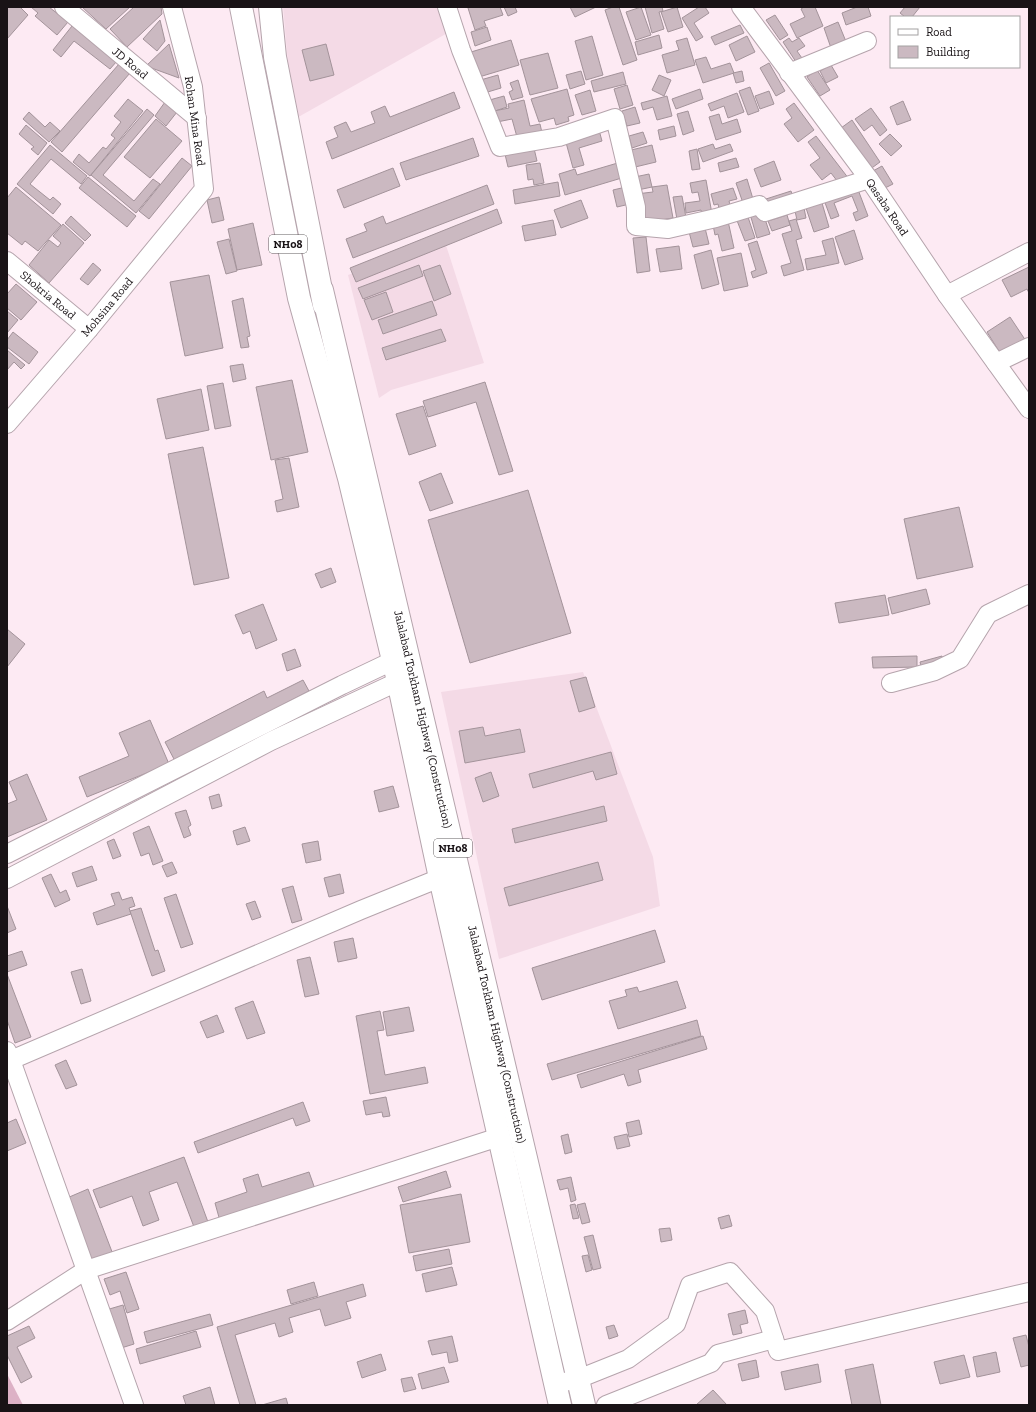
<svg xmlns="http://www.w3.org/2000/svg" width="1036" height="1412" viewBox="0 0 1036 1412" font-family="'Zilla Slab',serif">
	<rect width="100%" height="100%" fill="#fdeaf3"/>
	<g fill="#f4dae6">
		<path d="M283,7H442L451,31L293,120Z"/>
		<path d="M444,239L484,363L391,390L379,398L348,275Z"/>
		<path d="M583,672L653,857L660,906L499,959L441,692Z"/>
	</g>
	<path fill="#ddb1c6" d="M7,1374L23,1405H7Z"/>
	<g fill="#cbb9c1" stroke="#a3939a">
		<path d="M7,7H20L28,15L7,39Z"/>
		<path d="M31,7H49L68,22L57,35L35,16L38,13Z"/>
		<path d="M82,7H130L106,29Z"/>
		<path d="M134,7H161L162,14L127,47L110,29Z"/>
		<path d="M470,7H500L503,15L484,21L486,26L475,30L468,8Z"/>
		<path d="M504,7H515L517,12L508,16Z"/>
		<path d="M570,7H596L575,17Z"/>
		<path d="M613,7H619L637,60L623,65L605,10Z"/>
		<path d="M641,7L651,35L636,40L626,12Z"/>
		<path d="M645,7H662L663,11L659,12L664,29L652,33Z"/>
		<path d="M677,7L683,27L668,32L661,12Z"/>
		<path d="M699,7H705L709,13L694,23L703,37L696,41L682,18Z"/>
		<path d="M804,7H815L823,26L797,38L790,24L805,17L801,9Z"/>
		<path d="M857,7H868L871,16L846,25L842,13Z"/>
		<path d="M905,7H920L912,17H905L900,13Z"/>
		<path d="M775,15L788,35L780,40L766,20Z"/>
		<path d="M160,20L165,41L157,51L143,39Z"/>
		<path d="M838,22L847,44L831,48L824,28Z"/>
		<path d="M740,25L744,33L715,45L711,37Z"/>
		<path d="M72,26L117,61L110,69L74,41L61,57L53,50Z"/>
		<path d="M487,27L491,40L475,46L471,32Z"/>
		<path d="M659,35L662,48L638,55L635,42Z"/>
		<path d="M592,36L603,75L586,80L575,41Z"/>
		<path d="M747,36L755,52L736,61L729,45Z"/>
		<path d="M687,38L695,65L667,73L662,55L679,50L676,41Z"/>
		<path d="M789,38L792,42L799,38L805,46L797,51L804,61L798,65L783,42Z"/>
		<path d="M511,40L519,65L479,77L471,52Z"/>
		<path d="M169,44L179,78L146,66Z"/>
		<path d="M326,44L334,75L310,81L302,50Z"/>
		<path d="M548,53L558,88L530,95L520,60Z"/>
		<path d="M706,57L711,69L730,63L734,73L703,83L695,60Z"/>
		<path d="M769,63L785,91L776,96L760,68Z"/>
		<path d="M119,64L130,73L62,152L51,142Z"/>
		<path d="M831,65L838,77L826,83L820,71Z"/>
		<path d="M817,70L830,90L820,96L807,77Z"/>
		<path d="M581,71L585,84L570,89L566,75Z"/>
		<path d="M742,71L744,81L736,83L733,73Z"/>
		<path d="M623,72L626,84L594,92L591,81Z"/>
		<path d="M498,75L501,88L481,94L477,81Z"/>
		<path d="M659,75L671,80L664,96L652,90Z"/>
		<path d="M518,80L523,97L512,100L509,92L513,90L510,83Z"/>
		<path d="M627,85L633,105L620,109L614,89Z"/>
		<path d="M750,87L759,111L748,115L739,91Z"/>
		<path d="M567,89L574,115L568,117L569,121L556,125L554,118L539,122L531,99Z"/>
		<path d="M700,89L703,99L676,109L672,99Z"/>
		<path d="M590,90L596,111L582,115L575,95Z"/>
		<path d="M769,91L774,104L760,109L755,96Z"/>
		<path d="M454,92L460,108L332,159L326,142L338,137L334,127L346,122L351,132L375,123L371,112L385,106L390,117Z"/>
		<path d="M737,93L744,112L728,118L724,106L711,111L708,104Z"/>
		<path d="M504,96L507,107L489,113L486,101Z"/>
		<path d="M667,96L672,116L657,120L653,107L643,110L641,103Z"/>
		<path d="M128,99L143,111L90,176L73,162L79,154L89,163L103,147L106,149L115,138L111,135L121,122L114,116Z"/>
		<path d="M524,100L530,126L540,124L543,137H517L512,119L497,122L494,111L509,108L508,104Z"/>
		<path d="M903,101L911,120L897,125L890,107Z"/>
		<path d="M165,102L177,112L166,126L155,116Z"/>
		<path d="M794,103L814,130L798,142L784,124L792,118L786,109Z"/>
		<path d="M635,107L640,123L627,126L622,111Z"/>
		<path d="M871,108L887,130L880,136L872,125L864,131L855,119Z"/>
		<path d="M147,109L154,115L103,175L134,201L153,179L160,184L136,213L91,175Z"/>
		<path d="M688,111L694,131L683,135L677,114Z"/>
		<path d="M29,112L45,127L50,122L60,131L49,142L23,119Z"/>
		<path d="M719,114L722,124L737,119L741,132L716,140L709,117Z"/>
		<path d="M156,119L182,141L150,178L124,157Z"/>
		<path d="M852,120L880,162L869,170L841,128Z"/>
		<path d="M26,125L47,143L38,155L31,149L34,147L19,134Z"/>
		<path d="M674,126L676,136L660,140L658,130Z"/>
		<path d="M599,130L602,141L579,148L584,165L573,168L565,139Z"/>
		<path d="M643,132L647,143L632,148L629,136Z"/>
		<path d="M890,134L902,146L891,156L879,144Z"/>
		<path d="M816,136L849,179L841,186L831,173L822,180L810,165L820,158L808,142Z"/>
		<path d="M473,138L479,156L406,180L400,163Z"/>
		<path d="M533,144L537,161L508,167L504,150Z"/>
		<path d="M713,144L715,149L730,144L733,151L703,162L698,149Z"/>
		<path d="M50,145L87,176L81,184L51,159L30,184L50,200L53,197L61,204L53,214L17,184Z"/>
		<path d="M652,145L656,162L631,168L627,151Z"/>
		<path d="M697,149L700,169L692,170L689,151Z"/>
		<path d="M182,158L192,166L149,219L139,211Z"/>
		<path d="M736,158L739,167L720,172L718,163Z"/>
		<path d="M774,161L781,180L761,187L754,169Z"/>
		<path d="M621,162L625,177L565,195L559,174L575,169L577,175Z"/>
		<path d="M540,163L544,183L534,185L533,179L528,180L526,165Z"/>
		<path d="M882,166L893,184L883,189L873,171Z"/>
		<path d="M393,168L400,186L344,208L337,190Z"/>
		<path d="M649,174L652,187L633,191L630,178Z"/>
		<path d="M88,177L136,216L127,227L79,188Z"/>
		<path d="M747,179L753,199L743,203L736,183Z"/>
		<path d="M706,180L712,214L702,216L701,210L686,213L685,203L700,201L698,192L692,193L690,183Z"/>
		<path d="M558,182L560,196L515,204L513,190Z"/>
		<path d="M487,185L494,204L353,258L346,239L367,231L364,224L383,216L386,224Z"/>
		<path d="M667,185L673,218L641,223L636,194L653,192L652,187Z"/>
		<path d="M630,186L634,203L617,207L613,190Z"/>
		<path d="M16,187L61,225L38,251L25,241L22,245L7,233V198Z"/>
		<path d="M857,187L868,216L856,221L853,213L858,211L852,196L834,203L839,216L831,219L824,200Z"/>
		<path d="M733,188L737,199L729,201L731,209L720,213L718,204L714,205L711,194Z"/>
		<path d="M791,191L794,201L769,209L766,199Z"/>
		<path d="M682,196L687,223L678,225L673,197Z"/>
		<path d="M219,197L224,220L212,223L207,200Z"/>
		<path d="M581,200L588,218L561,228L554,210Z"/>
		<path d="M822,203L829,227L814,232L806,208Z"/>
		<path d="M804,208L806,218L797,220L795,211Z"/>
		<path d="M497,209L502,223L356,282L350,268Z"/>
		<path d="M762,210L770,234L757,238L750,214Z"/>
		<path d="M747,214L755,238L745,241L736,218Z"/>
		<path d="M787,215L790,225L772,231L768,221Z"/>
		<path d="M71,216L91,235L85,241L65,223Z"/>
		<path d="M796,219L802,238L796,240L804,270L784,276L781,266L791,263L782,234L792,231L789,221Z"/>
		<path d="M553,220L556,235L525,241L522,226Z"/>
		<path d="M728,221L734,248L722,251L718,234L715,235L713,225Z"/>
		<path d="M253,223L262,265L237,270L228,229Z"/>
		<path d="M63,224L84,243L49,283L29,265L49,240L58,247L61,243L53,236Z"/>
		<path d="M704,224L709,244L693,247L688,228Z"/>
		<path d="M854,230L863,259L845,265L835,237Z"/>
		<path d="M646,237L650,271L637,273L633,238Z"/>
		<path d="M833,238L839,263L807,270L805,259L826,255L822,241Z"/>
		<path d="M229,239L237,271L226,274L217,242Z"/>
		<path d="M757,241L767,273L753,278L751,272L756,270L748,244Z"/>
		<path d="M679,246L682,269L660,272L656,249Z"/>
		<path d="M711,250L719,284L702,289L694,255Z"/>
		<path d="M741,253L748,286L724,291L717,258Z"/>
		<path d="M93,263L101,270L88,285L80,279Z"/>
		<path d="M419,265L423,276L363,299L358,288Z"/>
		<path d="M440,265L451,294L434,301L423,271Z"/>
		<path d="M1029,267V293L1027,289L1011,297L1002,280Z"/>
		<path d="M209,275L223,348L185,356L170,282Z"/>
		<path d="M16,284L37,302L21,320L7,308V294Z"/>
		<path d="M386,292L393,312L372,320L364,300Z"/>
		<path d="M243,298L250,336L247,337L249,347L241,348L232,301Z"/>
		<path d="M432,301L437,315L383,334L378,320Z"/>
		<path d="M7,311L18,320L7,333Z"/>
		<path d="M1010,317L1026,341L1002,356L987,332Z"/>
		<path d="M441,329L446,341L386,360L382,348Z"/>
		<path d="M13,332L38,352L29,364L7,347V340Z"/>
		<path d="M7,350L25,365L21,369L14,362L7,370Z"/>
		<path d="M243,364L246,379L233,382L230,366Z"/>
		<path d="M292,380L308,452L271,460L256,387Z"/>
		<path d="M485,382L513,471L499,475L476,402L428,417L423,401Z"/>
		<path d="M223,383L231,426L215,429L207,386Z"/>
		<path d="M201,389L209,430L166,439L157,399Z"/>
		<path d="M423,406L436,446L409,455L396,414Z"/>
		<path d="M203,447L229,578L194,585L168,454Z"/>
		<path d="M289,458L299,507L277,512L275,501L283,499L275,460Z"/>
		<path d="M441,473L453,503L430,511L419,482Z"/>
		<path d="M528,490L571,633L470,663L428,520Z"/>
		<path d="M959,507L973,567L917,579L904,519Z"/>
		<path d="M331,568L336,582L321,588L315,574Z"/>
		<path d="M926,589L930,604L892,614L888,598Z"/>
		<path d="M885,595L889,615L839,623L835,603Z"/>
		<path d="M263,604L277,640L256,649L250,631L243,634L235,615Z"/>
		<path d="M7,629L25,644L7,667Z"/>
		<path d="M295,649L301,666L287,671L282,654Z"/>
		<path d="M917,656V667L873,668L872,657Z"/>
		<path d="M942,656L944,663L922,670L920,662Z"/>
		<path d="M586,677L595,707L579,712L570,681Z"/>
		<path d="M303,680L309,691L175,761L165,742L264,691L267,698Z"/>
		<path d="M150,720L169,764L87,797L79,777L129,756L119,733Z"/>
		<path d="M483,727L485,736L520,729L525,752L465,763L459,731Z"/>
		<path d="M611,752L617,774L596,780L593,771L533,788L529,774Z"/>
		<path d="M491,772L499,796L483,802L475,778Z"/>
		<path d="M27,774L47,820L7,837V804L17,800L9,782Z"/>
		<path d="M393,786L399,807L379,812L374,791Z"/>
		<path d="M219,794L222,806L212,809L209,797Z"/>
		<path d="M604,806L607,821L515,843L512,829Z"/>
		<path d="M186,810L191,825L188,827L191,835L184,838L175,813Z"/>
		<path d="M149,826L163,861L153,865L149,853L141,856L133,833Z"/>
		<path d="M245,827L250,841L237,845L233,831Z"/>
		<path d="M114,839L121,856L113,859L107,842Z"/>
		<path d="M318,841L321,860L306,863L302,844Z"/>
		<path d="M172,862L177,873L167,877L162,866Z"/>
		<path d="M598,862L603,880L509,906L504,888Z"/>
		<path d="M92,866L97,880L77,887L72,873Z"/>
		<path d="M51,874L60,893L66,890L70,900L55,907L42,878Z"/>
		<path d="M340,874L344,893L329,897L324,878Z"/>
		<path d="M293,886L302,920L292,923L282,889Z"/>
		<path d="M119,892L122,900L132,897L135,906L129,908L131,914L97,925L93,913L115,905L111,894Z"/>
		<path d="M176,894L193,944L181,948L164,898Z"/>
		<path d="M255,901L261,917L252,920L246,904Z"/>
		<path d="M7,906L16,929L7,933Z"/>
		<path d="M141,908L155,951L158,950L165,971L152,976L130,911Z"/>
		<path d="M655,930L665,962L542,1000L532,968Z"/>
		<path d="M353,938L357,958L338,962L334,942Z"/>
		<path d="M22,951L27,965L7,972V956Z"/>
		<path d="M310,957L319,994L305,997L297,960Z"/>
		<path d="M82,969L91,1001L81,1004L71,972Z"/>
		<path d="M7,974L31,1037L15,1043L7,1020Z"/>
		<path d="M677,981L686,1008L618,1029L609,1001L627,996L625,990L637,987L639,992Z"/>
		<path d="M253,1001L265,1033L247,1039L235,1008Z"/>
		<path d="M409,1007L414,1031L387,1036L383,1012Z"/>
		<path d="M380,1011L384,1030L377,1031L385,1075L425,1067L428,1083L370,1094L356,1016Z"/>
		<path d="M217,1015L224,1032L207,1038L200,1022Z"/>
		<path d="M697,1020L701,1036L552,1080L547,1064Z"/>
		<path d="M703,1036L707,1049L638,1070L641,1082L628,1086L624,1074L581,1088L577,1075Z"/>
		<path d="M66,1060L77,1085L66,1089L55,1065Z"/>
		<path d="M386,1097L390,1116L383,1117L382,1112L366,1115L363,1101Z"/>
		<path d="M303,1102L310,1121L296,1126L293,1118L198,1153L194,1142Z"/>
		<path d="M16,1119L26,1143L7,1151V1123Z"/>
		<path d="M639,1120L642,1134L629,1137L626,1123Z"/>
		<path d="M568,1134L572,1152L565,1154L561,1136Z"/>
		<path d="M627,1134L630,1146L617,1149L614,1137Z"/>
		<path d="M184,1157L208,1222L194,1227L177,1182L149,1192L159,1220L143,1226L132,1196L100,1208L93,1190Z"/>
		<path d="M446,1171L451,1187L403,1202L398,1187Z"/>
		<path d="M309,1172L315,1189L220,1221L215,1203L247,1192L243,1179L258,1174L262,1187Z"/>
		<path d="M571,1177L576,1200L571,1202L568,1188L560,1190L557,1180Z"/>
		<path d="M88,1189L114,1257L92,1265L67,1198Z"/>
		<path d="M461,1194L470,1242L409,1253L400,1205Z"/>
		<path d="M585,1203L590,1222L582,1224L577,1205Z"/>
		<path d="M575,1204L579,1218L573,1219L570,1205Z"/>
		<path d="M729,1215L732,1226L721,1229L718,1218Z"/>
		<path d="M670,1228L672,1240L661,1242L659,1229Z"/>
		<path d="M593,1235L601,1268L593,1270L584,1237Z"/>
		<path d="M449,1249L452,1264L416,1271L413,1256Z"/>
		<path d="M588,1255L592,1270L586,1272L582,1256Z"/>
		<path d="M452,1267L457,1285L426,1292L422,1274Z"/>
		<path d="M126,1272L139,1309L127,1313L120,1291L110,1295L104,1279Z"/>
		<path d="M314,1282L318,1296L291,1304L287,1290Z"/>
		<path d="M363,1284L366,1296L346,1302L351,1318L325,1326L320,1309L289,1318L293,1332L279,1337L275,1323L235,1335L256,1405H240L217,1327Z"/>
		<path d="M123,1305L134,1344L118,1349L106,1310Z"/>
		<path d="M745,1310L748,1323L740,1325L742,1333L733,1335L728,1314Z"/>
		<path d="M210,1314L213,1325L147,1343L144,1332Z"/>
		<path d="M614,1325L618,1336L609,1339L606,1327Z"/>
		<path d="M29,1326L35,1338L17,1347L32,1377L21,1383L7,1355V1336Z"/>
		<path d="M196,1331L201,1347L140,1364L136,1349Z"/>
		<path d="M1026,1335L1029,1347V1365L1021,1367L1013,1338Z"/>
		<path d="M452,1336L458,1361L449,1363L447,1352L432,1355L428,1341Z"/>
		<path d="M996,1352L1000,1372L977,1377L973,1357Z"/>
		<path d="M381,1354L386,1370L362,1378L357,1362Z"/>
		<path d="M964,1355L970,1377L940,1384L934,1362Z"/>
		<path d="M756,1360L759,1377L742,1381L738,1364Z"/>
		<path d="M818,1364L821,1382L785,1390L781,1372Z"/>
		<path d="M873,1364L881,1405H852L845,1370Z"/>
		<path d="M444,1367L449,1382L422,1389L418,1374Z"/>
		<path d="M412,1377L416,1389L404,1392L401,1379Z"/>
		<path d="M210,1387L215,1405H186L183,1396Z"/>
		<path d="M713,1390L727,1405H696Z"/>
		<path d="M286,1398L288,1405H262Z"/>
	</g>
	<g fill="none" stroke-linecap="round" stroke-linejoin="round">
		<defs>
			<g id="minor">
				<path d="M64,7L197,118"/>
				<path d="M447,7L461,50L500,147L559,137L615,118L636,207V226L668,229L716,218L759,205L765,212L869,179"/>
				<path d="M741,7L869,179L947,295L1029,409"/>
				<path d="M789,73L867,41"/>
				<path d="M7,261L89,329"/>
				<path d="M947,295L1029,252"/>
				<path d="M996,363L1029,347"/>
				<path d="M7,424L89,329L204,189L193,87L172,7"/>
				<path d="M891,683L935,671L960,659L988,614L1029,594"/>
				<path d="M7,854L342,685L405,655"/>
				<path d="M7,879L271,741L410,676"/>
				<path d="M7,1051L11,1060L361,910L440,878"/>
				<path d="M11,1060L134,1405"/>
				<path d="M7,1321L86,1270L499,1137"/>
				<path d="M555,1384L578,1379L628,1359L676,1324L690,1285L730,1272L765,1311L778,1351L1029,1292"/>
				<path d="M606,1405L711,1363L718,1354L774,1339"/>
			</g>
			<g id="highway">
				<path d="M241,7L299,298L349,478L398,681L440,878L560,1405"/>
				<path d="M270,7L275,57L324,305"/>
				<path d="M322,290L584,1405"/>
			</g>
		</defs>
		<use href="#minor" stroke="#b5a4ac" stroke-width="20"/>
		<use href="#highway" stroke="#b5a4ac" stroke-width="24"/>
		<use href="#minor" stroke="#fff" stroke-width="18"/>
		<use href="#highway" stroke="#fff" stroke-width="22"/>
	</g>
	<g text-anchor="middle" stroke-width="3" stroke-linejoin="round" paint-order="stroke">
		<g fill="#fff" stroke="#5e5a5c" stroke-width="1">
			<rect x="269" y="235" width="38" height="18" rx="3"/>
			<rect x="434" y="839" width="38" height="18" rx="3"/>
		</g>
		<g font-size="11" font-weight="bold" fill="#191316">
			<text x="288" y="248">NH08</text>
			<text x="453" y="852">NH08</text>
		</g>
		<g font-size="12" fill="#191316" stroke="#fff">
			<text transform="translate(130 63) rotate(40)" y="4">JD Road</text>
			<text transform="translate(195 121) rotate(82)" y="4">Rohan Mina Road</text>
			<text transform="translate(887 207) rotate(56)" y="4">Qasaba Road</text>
			<text transform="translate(48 295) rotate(40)" y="4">Shokria Road</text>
			<text transform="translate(107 307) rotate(-50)" y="4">Mohsina Road</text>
			<text transform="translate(423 719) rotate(77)" y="4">Jalalabad Torkham Highway (Construction)</text>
			<text transform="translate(497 1034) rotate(77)" y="4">Jalalabad Torkham Highway (Construction)</text>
		</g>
	</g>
	<rect width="1036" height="1412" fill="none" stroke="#191316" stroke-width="16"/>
	<rect x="890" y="16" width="130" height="52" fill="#ffffff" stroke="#a3a1a2"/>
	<rect x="898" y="29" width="20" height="6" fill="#ffffff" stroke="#a3a1a2"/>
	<text x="926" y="36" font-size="12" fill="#191316">Road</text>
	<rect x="898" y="46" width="20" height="12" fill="#cbb9c1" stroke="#a3a1a2"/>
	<text x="926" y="56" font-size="12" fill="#191316">Building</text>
</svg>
